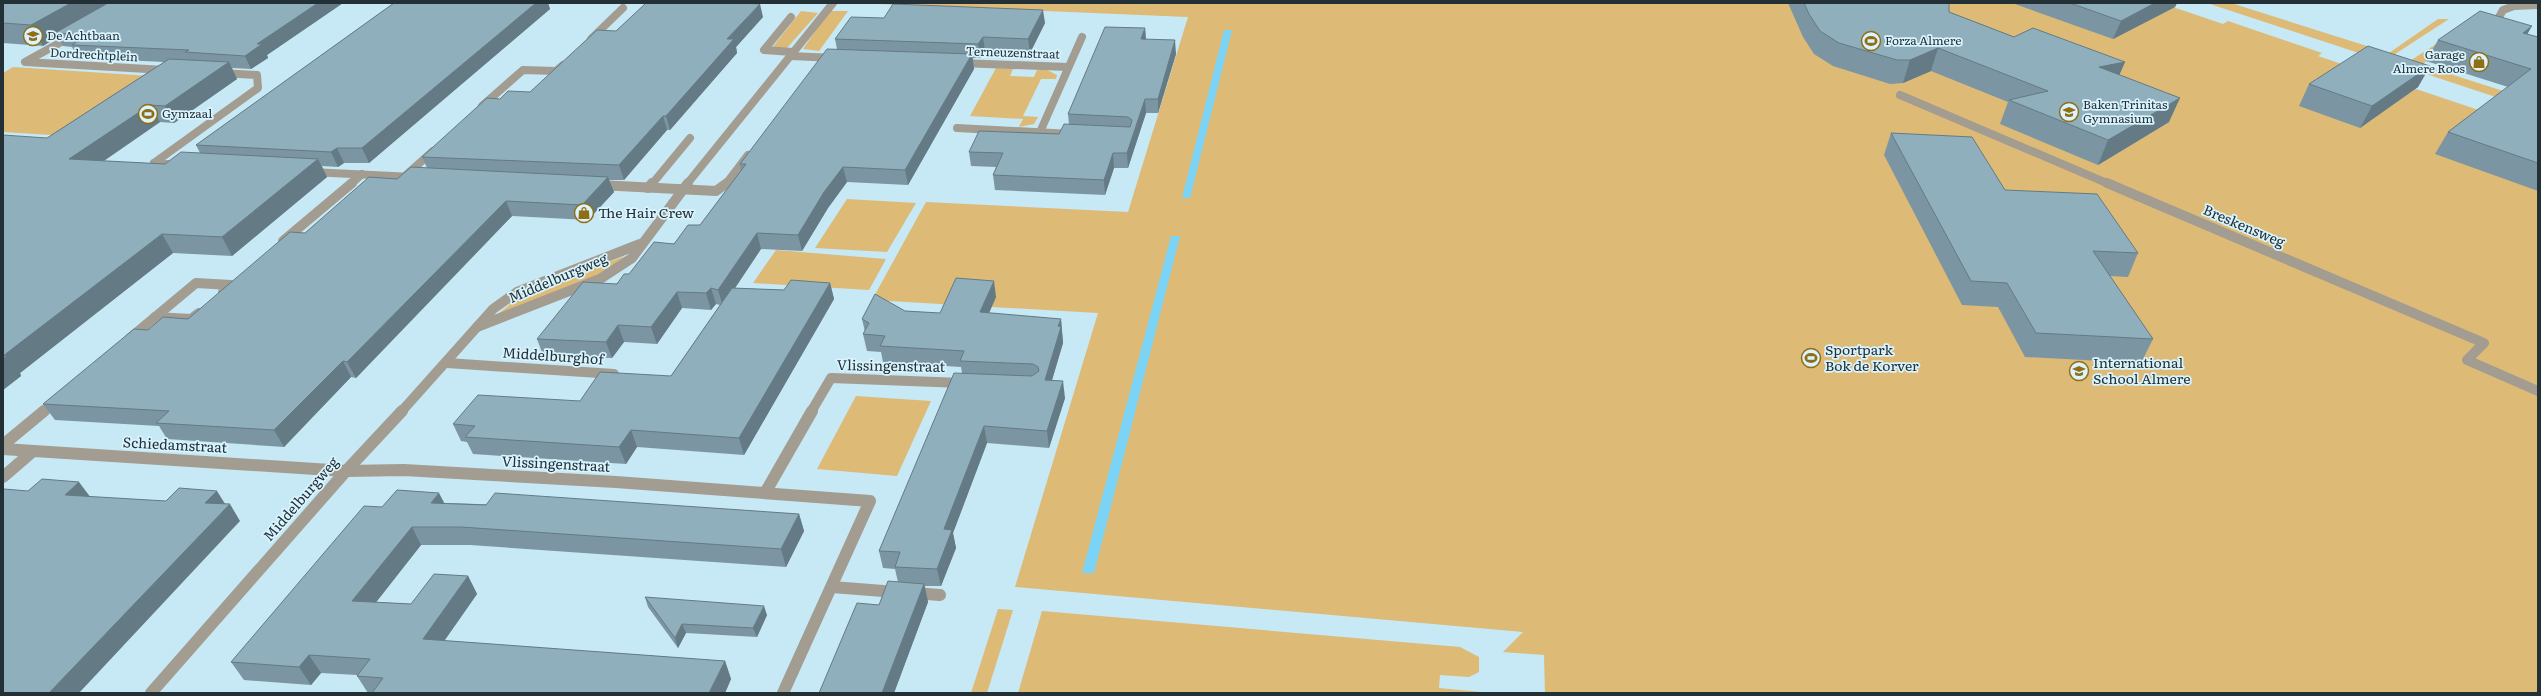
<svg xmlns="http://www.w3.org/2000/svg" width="2541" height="696" viewBox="0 0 2541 696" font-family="Literata,serif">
	<rect width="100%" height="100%" fill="#c7e8f5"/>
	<g fill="#ddba76">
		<path d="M853,3H2161L2223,24L2228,21L2322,53L2318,56L2538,130V693H1545L1544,655L1503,652L1523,632L1015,587L1098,313L872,300L926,202L1128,212L1188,17Z"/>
		<path d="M2207,3H2231L2389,53L2438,19H2449L2392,56L2377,59Z"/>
		<path d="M801,11L818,13L786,49L772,48Z"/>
		<path d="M829,11H848L819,51L803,49Z"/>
		<path d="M2472,21L2422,65L2525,98L2538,111L2402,66Z"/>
		<path d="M13,67L150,76L83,137L3,132V73Z"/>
		<path d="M996,68L1013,69L1010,76L1034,77L1037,70H1047L1057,75L1056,79H1041L1023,116L1038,117L1034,124L1019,127L1023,119L970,116Z"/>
		<path d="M847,199L916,203L887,252L815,248Z"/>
		<path d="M776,250L886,259L869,290L753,283Z"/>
		<path d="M625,256L606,272L498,314L517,299L542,287Z"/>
		<path d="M856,396L931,401L897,476L817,469Z"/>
		<path d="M998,609L1013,610L987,693H971Z"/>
		<path d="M1042,611L1460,647L1479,657V672L1469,677L1440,675L1439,688L1492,693H1018Z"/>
	</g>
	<g fill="#7bd4f5">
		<path d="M1224,30H1232L1190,198H1182Z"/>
		<path d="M1171,236H1180L1094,573H1082Z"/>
	</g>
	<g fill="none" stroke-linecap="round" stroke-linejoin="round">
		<g stroke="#a29c91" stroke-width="8">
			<path d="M791,17L764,50L793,52"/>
			<path d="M2506,26L2498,19L2503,10L2514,6L2538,5"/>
			<path d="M72,36L25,62L165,70"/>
			<path d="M591,39L623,8"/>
			<path d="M790,56L835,58"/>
			<path d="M960,63L1068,67"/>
			<path d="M1900,95L2109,184"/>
			<path d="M482,106L523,70L556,71L563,65"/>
			<path d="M957,128L1072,134"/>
			<path d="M1040,132L1082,37"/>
			<path d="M154,163L177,165"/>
			<path d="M154,163L258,88L257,75L221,73"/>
			<path d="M311,172L413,177"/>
			<path d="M405,176L433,151"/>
			<path d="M351,184L362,174"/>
			<path d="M652,184L690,138"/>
			<path d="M687,184L833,3"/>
			<path d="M726,184L748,155"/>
		</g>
		<g stroke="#a29c91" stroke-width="10">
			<path d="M2107,183L2484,343L2467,360L2538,391"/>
			<path d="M599,185L716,191L727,183"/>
			<path d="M648,188L652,183"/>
			<path d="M283,241L352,183"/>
			<path d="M155,317L191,319L199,313"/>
			<path d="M477,327L600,279L632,258L688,183"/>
			<path d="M130,338L196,283L231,285L223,292"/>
			<path d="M447,363L614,374"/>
			<path d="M43,412L57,400"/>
			<path d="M401,412L493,309L517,292L640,244"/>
			<path d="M811,412L831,378L962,383"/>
		</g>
		<g stroke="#a29c91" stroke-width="12">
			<path d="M3,445L44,411"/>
			<path d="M3,449L346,471L404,470L616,482L870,501L783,693"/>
			<path d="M3,477L32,452"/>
			<path d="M765,493L812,411"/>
			<path d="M832,587L896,592"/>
			<path d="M914,593L940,595"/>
			<path d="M151,693L346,471L402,411"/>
		</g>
	</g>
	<g fill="#7b96a2">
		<path d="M3,3H343L267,55L268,58L251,69L232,68L237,79L174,123L160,122L104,161L165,164L200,153L196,145L394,3H548L550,9L369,163H344L338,167L322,166L327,177L232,256L173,253L20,373L21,376L3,390L47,138L164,62L79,58L76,52H75L72,47L63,46L57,37L43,46L3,43Z"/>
		<path d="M1788,3H1949V12L2014,37L2125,62L2119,75L2169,122L2098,165L2000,124L2008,102L1931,71L1903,83L1890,84L1833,66L1814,54L1803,37Z"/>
		<path d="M2012,3H2177L2175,7L2113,39Z"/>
		<path d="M763,17L736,47L737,53L670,130H667L624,180H609L614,192L588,220L512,216L356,378L351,377L284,447L167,439L159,426L55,420L43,404L148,330L188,319L305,233L397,179L427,168L422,157L500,99L530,92L616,31Z"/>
		<path d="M1045,23L1030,53L985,51L980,58H973L974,69L908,185L847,182L828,208L802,251L761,249L735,288L784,290L830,283L834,299L744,455L637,447L626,464L473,454L467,442L461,441L453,424L580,401L671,376L720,305L716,304L711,310L682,308L657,344L624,342L612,358L543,355L537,339L700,225L741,171L740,164L837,49L835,39Z"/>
		<path d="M1145,28L1146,39L1176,54L1158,113H1146L1128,168H1114L1105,195L995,190L993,175L996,167L971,166L969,152L1059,134L1069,125L1068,114Z"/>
		<path d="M2527,34L2538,37V191L2435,154L2448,132L2508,87L2426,61L2438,40Z"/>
		<path d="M2430,66L2418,87L2360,128L2299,106L2309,84Z"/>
		<path d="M1891,133L2005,190L2138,253L2128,277L2110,276L2153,339L2141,363L2025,357L1998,307L1962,305L1884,155Z"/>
		<path d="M996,297L989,313L1061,319L1063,343L1052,380L1065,398L1049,448L987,443L953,533L956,548L941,586H925L928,602L894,693H819L879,605L898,582L895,569L883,568L879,551L962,373L961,367L883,362L881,352L867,351L863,334L865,332L862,319L905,311L940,313Z"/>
		<path d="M445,503L799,514L804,531L786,567L470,545H421L376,602L411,604L468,576L477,594L444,641L725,661L731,679L725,693H368L357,676V675L321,673L311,685L244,680L231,662L382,507Z"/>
		<path d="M645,597L767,615L757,637L686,633L678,648L648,607Z"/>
	</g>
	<g fill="#647a84">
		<path d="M71,3H117L55,33L57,37L43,46L31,25Z"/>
		<path d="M318,3H343L267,55L268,58L251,69L245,56L257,44Z"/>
		<path d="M536,3H548L550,9L369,163L362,148Z"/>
		<path d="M2155,3H2177L2175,7L2113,39L2121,21Z"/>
		<path d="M760,4L763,17L736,47L737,53L670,130L666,116L727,39Z"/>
		<path d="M1043,10L1045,23L1030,53L1028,39Z"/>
		<path d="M2532,26L2520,47L2523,33Z"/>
		<path d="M1145,28L1146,42L1141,39Z"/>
		<path d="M983,37L985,51L980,58L978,44Z"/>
		<path d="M1175,40L1176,54L1158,113V99Z"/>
		<path d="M1938,48L1931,71L1903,83L1910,60Z"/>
		<path d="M972,54L974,69L908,185L905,170Z"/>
		<path d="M229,62L237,79L174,123L165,106Z"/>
		<path d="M2125,62L2115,85L2099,67Z"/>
		<path d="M2430,66L2418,87L2360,128L2372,106Z"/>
		<path d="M2180,98L2169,122L2098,165L2108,140Z"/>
		<path d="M1145,99L1146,113L1128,168L1127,153Z"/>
		<path d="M150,105L160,122L80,177L69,159Z"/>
		<path d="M663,116L667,130L624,180L619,165Z"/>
		<path d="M337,148L344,163L338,167L331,152Z"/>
		<path d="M1113,153L1114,168L1105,195L1104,180Z"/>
		<path d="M318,159L327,177L232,256L222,237Z"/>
		<path d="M843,167L847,182L828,208L802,251L798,235L824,192Z"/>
		<path d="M608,177L614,192L588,220L582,205Z"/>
		<path d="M506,201L512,216L356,378L347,362Z"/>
		<path d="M757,233L761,249L723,306L718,290Z"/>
		<path d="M162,234L173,253L20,373L21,376L3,390V356Z"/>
		<path d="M994,281L996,297L982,329L980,312Z"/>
		<path d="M830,283L834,299L744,455L739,438Z"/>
		<path d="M711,288L716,304L711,310L706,293Z"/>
		<path d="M677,292L682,308L657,344L651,327Z"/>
		<path d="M1061,319L1063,343L1047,397L1045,380Z"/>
		<path d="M618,325L624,342L612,358L606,342Z"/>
		<path d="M343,361L351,377L284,447L274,430Z"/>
		<path d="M1063,381L1065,398L1049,448L1047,431Z"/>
		<path d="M984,426L987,443L953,533L956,548L941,586L937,569L944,529Z"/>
		<path d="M631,430L637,447L626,464L619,447Z"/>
		<path d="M79,482L91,498L65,495Z"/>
		<path d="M217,491L227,507L230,504L240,521L79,693H49L205,503Z"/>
		<path d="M439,493L448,510L431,503Z"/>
		<path d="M799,514L804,531L786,567L781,549Z"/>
		<path d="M412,527L421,545L363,619L352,601Z"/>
		<path d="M468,576L477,594L433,657L423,639Z"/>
		<path d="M924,584L928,602L894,693H882Z"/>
		<path d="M764,606L767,615L757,637L753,628Z"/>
		<path d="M682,624L686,633L678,648L675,638Z"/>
		<path d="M309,655L321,673L311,685L299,667Z"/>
		<path d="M725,661L731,679L725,693H709Z"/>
	</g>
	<g fill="#8fafbc" stroke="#647a84">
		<path d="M3,3H71L31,25L3,23Z"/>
		<path d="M108,3H318L257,44H262L245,56L185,52L189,50L72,45L81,39H67L75,34L55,33Z"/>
		<path d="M394,3H536L362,148H337L331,152L196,145Z"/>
		<path d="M646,3H742L760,4L727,39H734L666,116H663L619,165L422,157L487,98L500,99L508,91L530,92L597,30L616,31Z"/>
		<path d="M1804,3H1949V12L2014,37L2033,28L2125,62L2099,67L2180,98L2108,140L2009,100L2048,91L1938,48L1910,60H1897L1839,43L1820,31L1809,14Z"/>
		<path d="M2070,3H2155L2121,21Z"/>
		<path d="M893,4L1043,10L1028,39L983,37L978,44L835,39L851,17L884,18Z"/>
		<path d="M2480,11L2532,26L2523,33L2538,37V163L2448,132L2531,69L2438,40Z"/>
		<path d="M1105,27L1145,28L1141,39L1175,40L1158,99H1145L1127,153H1113L1104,180L993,175L1003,153L969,152L979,131L1059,134L1064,124L1130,127L1132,120L1128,117L1068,114Z"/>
		<path d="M2368,46L2430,66L2372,106L2309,84Z"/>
		<path d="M827,49L972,54L905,170L843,167L824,192L798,235L757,233L718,290L711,288L706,293L677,292L651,327L618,325L606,342L537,339L583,282L617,284L624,274H629L654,242L674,244L688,225H700L746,164H740Z"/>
		<path d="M169,59L229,62L165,106L150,105L69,159L165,164L181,152L318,159L222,237L162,234L3,356V135L47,138Z"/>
		<path d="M1891,133L1972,137L2005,190L2097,194L2138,253L2093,251L2153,339L2036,333L2007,283L1971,281Z"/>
		<path d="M411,167L608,177L582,205L506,201L347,362L343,361L274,430L156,423L169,411L43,404L134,329L148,330L163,317L188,319L290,232L305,233L369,177L397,179Z"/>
		<path d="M956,278L994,281L980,312L1061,319L1058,326L1061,327L1045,380L1063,381L1047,431L984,426L944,529L952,530L937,569L895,567L900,552L879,551L954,373L1032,376L1039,371L1038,367L1033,364L960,361L964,351L880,346L885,336L863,334L869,323L862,319L875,294L905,311L940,313Z"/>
		<path d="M791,280L830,283L739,438L631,430L619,447L465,437L475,426L453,424L478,395L580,401L600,372L671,376L732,288L784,290Z"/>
		<path d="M3,356H7L3,359Z"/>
		<path d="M42,479L79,482L65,495L166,501L179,488L217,491L205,503L230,504L49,693H3V490L4,489L28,491Z"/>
		<path d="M397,490L439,493L431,503L486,505L495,493L799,514L781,549L461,527H412L352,601L411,604L434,574L468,576L423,639L725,661L709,693H372L383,678L357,676L370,659L309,655L299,667L231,662L364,506L382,507Z"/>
		<path d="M888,581L924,584L882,693H819L857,603L879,605Z"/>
		<path d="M645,597L764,606L753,628L682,624L675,638Z"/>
	</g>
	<defs>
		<symbol id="school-ring" viewBox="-11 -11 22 22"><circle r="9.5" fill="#d9f4fe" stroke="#916d14" stroke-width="1.5"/><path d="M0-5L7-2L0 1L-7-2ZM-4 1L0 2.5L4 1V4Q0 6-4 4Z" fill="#916d14"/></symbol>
		<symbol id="stadium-ring" viewBox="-11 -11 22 22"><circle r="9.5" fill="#d9f4fe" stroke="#916d14" stroke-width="1.5"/><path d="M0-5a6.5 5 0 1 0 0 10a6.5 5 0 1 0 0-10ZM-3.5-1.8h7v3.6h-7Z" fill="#916d14"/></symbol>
		<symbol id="shop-ring" viewBox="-11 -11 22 22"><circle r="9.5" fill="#d9f4fe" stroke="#916d14" stroke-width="1.5"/><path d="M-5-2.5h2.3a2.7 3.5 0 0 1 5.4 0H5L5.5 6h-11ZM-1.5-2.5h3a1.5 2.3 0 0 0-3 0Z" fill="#916d14"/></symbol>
	</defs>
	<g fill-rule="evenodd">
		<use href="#school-ring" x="22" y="25" width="22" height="22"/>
		<use href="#stadium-ring" x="1860" y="30" width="22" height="22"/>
		<use href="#shop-ring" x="2468" y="51" width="22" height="22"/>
		<use href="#school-ring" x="2058" y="101" width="22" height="22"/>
		<use href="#stadium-ring" x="137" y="103" width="22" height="22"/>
		<use href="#shop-ring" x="573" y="202" width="22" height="22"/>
		<use href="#stadium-ring" x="1800" y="347" width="22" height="22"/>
		<use href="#school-ring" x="2068" y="360" width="22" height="22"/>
	</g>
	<g text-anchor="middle" stroke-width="3.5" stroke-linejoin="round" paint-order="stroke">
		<g font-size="12" fill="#233035" stroke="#d9f4fe" text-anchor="start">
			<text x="47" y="40">De Achtbaan</text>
			<text x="1885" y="45">Forza Almere</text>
			<text x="2465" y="59" text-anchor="end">Garage<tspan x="2465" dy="14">Almere Roos</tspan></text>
			<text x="2083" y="109">Baken Trinitas<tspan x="2083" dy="14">Gymnasium</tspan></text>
			<text x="162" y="118">Gymzaal</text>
		</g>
		<g font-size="12" fill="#233035" stroke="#d9f4fe">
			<text transform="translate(1013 53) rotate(2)" y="4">Terneuzenstraat</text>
			<text transform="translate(94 55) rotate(3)" y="4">Dordrechtplein</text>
		</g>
		<g font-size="14" fill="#233035" stroke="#d9f4fe" text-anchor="start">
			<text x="598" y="218">The Hair Crew</text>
			<text x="1825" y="355">Sportpark<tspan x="1825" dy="16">Bok de Korver</tspan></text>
			<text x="2093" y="368">International<tspan x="2093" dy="16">School Almere</tspan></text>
		</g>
		<g font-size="14" fill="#233035" stroke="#d9f4fe">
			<text transform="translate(2244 226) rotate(23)" y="5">Breskensweg</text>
			<text transform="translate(558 278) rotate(-23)" y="5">Middelburgweg</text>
			<text transform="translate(553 356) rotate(4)" y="5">Middelburghof</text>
			<text transform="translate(891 366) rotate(1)" y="5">Vlissingenstraat</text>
			<text transform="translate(175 445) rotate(3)" y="5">Schiedamstraat</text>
			<text transform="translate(556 464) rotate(3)" y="5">Vlissingenstraat</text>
			<text transform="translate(301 499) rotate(-49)" y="5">Middelburgweg</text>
		</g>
	</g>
	<rect width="2541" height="696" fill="none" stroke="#233035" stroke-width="8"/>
</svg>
